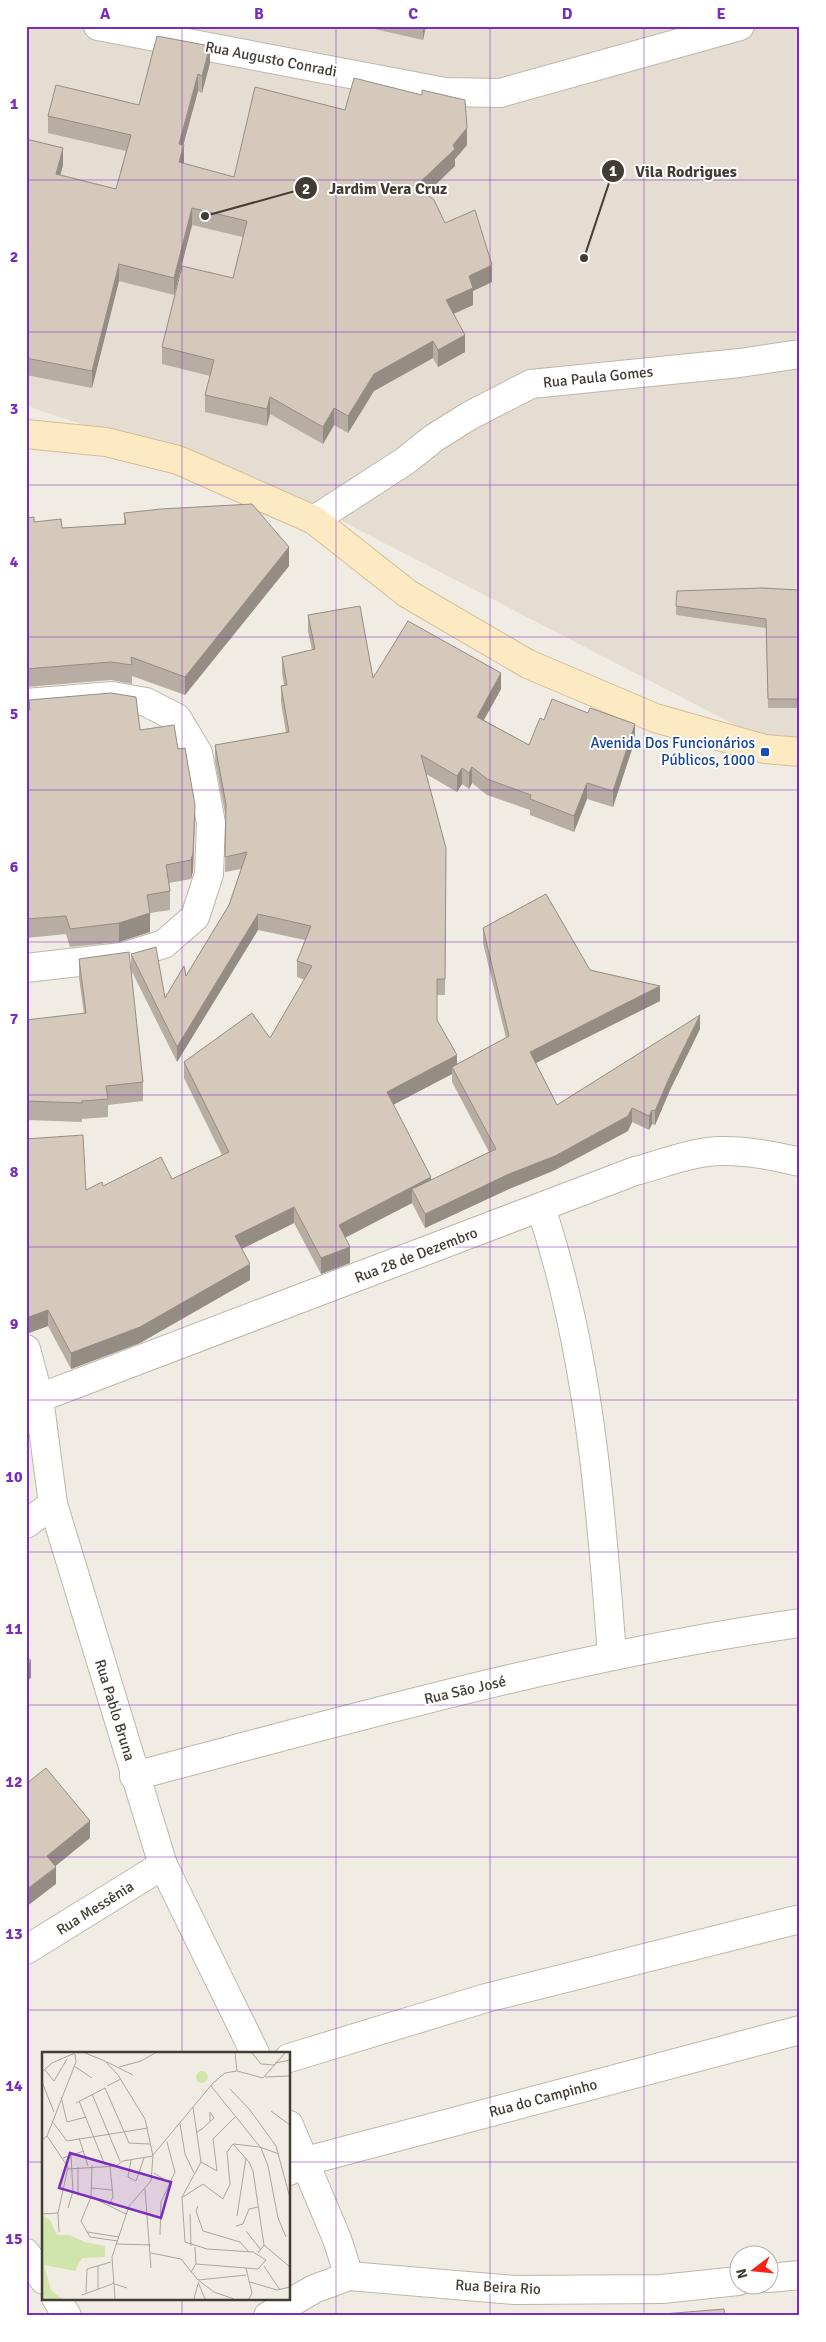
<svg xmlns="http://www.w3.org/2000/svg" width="826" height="2342" viewBox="0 0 826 2342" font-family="Signika,sans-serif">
	<rect width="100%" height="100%" fill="#f1ece3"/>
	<path fill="#e5ddd2" d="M26,26H800V752L785,751L282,490L26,406Z"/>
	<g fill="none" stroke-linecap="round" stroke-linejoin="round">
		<defs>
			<g id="street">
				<path d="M98,26L445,92L500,93L740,26"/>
				<path d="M314,520L405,461L434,438L469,416L531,384L740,363L800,354"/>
				<path d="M26,703L112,696L146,702L177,718L198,753L211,823L209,874L195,917L164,944L122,957L26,968"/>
				<path d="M541,1208C589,1352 601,1505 612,1656"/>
				<path d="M26,1349L39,1398L53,1504L163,1865L255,2053"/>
				<path d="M39,1398L635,1171C662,1164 691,1152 719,1151C746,1150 774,1156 800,1162"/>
				<path d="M26,1524L53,1504"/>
				<path d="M134,1776C354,1718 574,1655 800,1623"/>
				<path d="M26,1950L163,1865"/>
				<path d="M289,2058L486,1998L800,1919"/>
				<path d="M289,2125L337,2239L349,2276"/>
				<path d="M289,2171L306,2161L800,2030"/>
				<path d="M26,2253L44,2280"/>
				<path d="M768,2278L800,2275"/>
				<path d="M56,2298L67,2316"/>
				<path d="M268,2316L314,2289L349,2276L515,2290L662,2289L738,2281"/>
			</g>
			<path id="secondary" d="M26,434L106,442L178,460L314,520L408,594L528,664L655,718L765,749L800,752"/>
		</defs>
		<use href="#street" stroke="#bfb6a9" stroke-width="30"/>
		<use href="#secondary" stroke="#d4be96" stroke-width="30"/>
		<use href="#street" stroke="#fff" stroke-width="28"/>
		<use href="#secondary" stroke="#fdeac2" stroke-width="28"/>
	</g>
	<g fill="#b7ada2" fill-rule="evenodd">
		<path d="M361,26H426L423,40Z"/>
		<path d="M210,63L202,93L198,91L183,145V163L234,177L467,145L455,159V166L426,194L445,223L492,282L473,291V305L454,314L465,352L438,367L433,358L374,391L348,433L334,425L323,444L270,414L267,426L205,412V395L210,376L162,364V347L233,278L243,237L192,225L174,295L119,281L92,388L26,375V139L63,165L60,175L116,189L126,151L48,133V116L139,105Z"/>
		<path d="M124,513L289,566L185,695L132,676V684L111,680L26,687V518L34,522L62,528L124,524Z"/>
		<path d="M800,590V708H768L766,628L676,615V606Z"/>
		<path d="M308,615L373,678L501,689L484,720L529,745L544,720L635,740L613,807L587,799L574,832L530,815V810L487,795L472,783L469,789L462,784L457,792L426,774L446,848L445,995H437V1020L457,1065L506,1038L483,943V928L590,970L660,1001L536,1063L557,1105L700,1029L670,1090L655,1125L652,1124L649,1130L632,1122L628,1131L555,1170L509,1189L425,1228L412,1203L345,1237L350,1263L321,1274L294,1223L242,1249L250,1280L140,1343L71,1369L48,1326L26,1334V1139L86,1190L103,1186L172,1179L222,1155L184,1078V1062L270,1038L305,980L297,977V961L305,940L258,930L177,1062L131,970V954L165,998L186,976L229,905L241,869L225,872L226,818L215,761V745L286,733L281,702V686L284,685L282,673V657L312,650L308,631ZM452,1074V1082L489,1152L431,1180L393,1105Z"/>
		<path d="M29,700L140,730L178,749L195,824L193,871L191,879L169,883L170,891V910L150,913V932L119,942L70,947L66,934L26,938V711L29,710Z"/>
		<path d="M79,959L143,1082V1101L108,1105V1117L82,1119V1122L26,1120V1020L84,1014L79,978Z"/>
	</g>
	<g fill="#958d84">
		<path d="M423,26H426L423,40Z"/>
		<path d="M210,46V63L202,93V76Z"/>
		<path d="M198,74V91L179,161V144Z"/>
		<path d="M467,128V145L455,159V166L416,203V186Z"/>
		<path d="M184,145V162L179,179V162Z"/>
		<path d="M63,148V165L56,191V174Z"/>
		<path d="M192,208V225L174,295V278Z"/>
		<path d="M119,264V281L92,388V371Z"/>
		<path d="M492,265V282L473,291V305L446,317V300L469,276Z"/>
		<path d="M465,335V352L438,367V350Z"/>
		<path d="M433,341V358L374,391L348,433V416L374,374Z"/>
		<path d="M270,397V414L267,426V409Z"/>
		<path d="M334,408V425L323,444V427Z"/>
		<path d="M289,547V566L185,695V677Z"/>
		<path d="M501,673V689L477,732V717Z"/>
		<path d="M635,724V740L613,807V791Z"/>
		<path d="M472,767V783L469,789V773Z"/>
		<path d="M462,768V784L457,792V776Z"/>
		<path d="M587,783V799L574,832V816Z"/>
		<path d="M195,805L193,871L191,879V860Z"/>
		<path d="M150,913V932L119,942V923Z"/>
		<path d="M258,914V930L177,1062V1047Z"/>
		<path d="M660,986V1001L530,1066V1052Z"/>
		<path d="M700,1015V1029L670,1090L655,1125V1111L670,1076Z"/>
		<path d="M457,1055V1071L452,1067V1074L387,1108V1092Z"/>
		<path d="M632,1108V1122L628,1131L555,1170L509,1189L425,1228V1214Z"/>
		<path d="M652,1110V1124L649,1130V1116Z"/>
		<path d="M431,1177V1193L412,1189V1203L339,1241V1225Z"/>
		<path d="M294,1207V1223L235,1252V1236Z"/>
		<path d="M350,1247V1263L321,1274V1258Z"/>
		<path d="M250,1264V1280L140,1343L71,1369V1353Z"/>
		<path d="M48,1310V1326L26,1334V1318Z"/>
		<path d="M31,1661V1678L26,1681V1664Z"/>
		<path d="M90,1821V1838L47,1873V1856Z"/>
		<path d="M56,1867V1884L26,1907V1890Z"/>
	</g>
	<g fill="#d5c9bc" stroke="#958d84">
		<path d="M157,36L210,46L202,76L198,74L179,144L184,145L179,162L234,177L255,87L345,110L354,78L422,95V90L465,100L467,128L453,145L455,149L416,186L434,200L445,223L475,210L492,265L469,276L473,288L446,300L465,335L438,350L433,341L374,374L348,416L334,408L323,427L270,397L267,409L205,395L214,360L162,347L182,266L233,278L247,221L192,208L174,278L119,264L92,371L26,358V139L63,148L56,174L116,189L131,135L48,116L56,85L139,105Z"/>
		<path d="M252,504L289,547L185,677L131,657L132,665L111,662L26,669V518L34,517V522L61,519L62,528L126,524L124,513L161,509Z"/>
		<path d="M762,588L800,590V699H768L766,619L676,606L677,591Z"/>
		<path d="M360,606L373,678L408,621L501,673L477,717L529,745L540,718L544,720L552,699L588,713L590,708L635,724L613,791L587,783L574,816L530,799L531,795L487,779L472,767L469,773L462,768L457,776L421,755L446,848L445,979H437V1020L457,1055L387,1092L431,1177L339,1225L350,1247L321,1258L294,1207L235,1236L250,1264L140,1327L71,1353L48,1310L26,1318V1226L29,1225L26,1219V1139L83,1135L86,1190L102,1182L103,1186L161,1157L172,1179L229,1152L184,1062L252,1013L270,1038L312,966L297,961L311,926L258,914L177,1047L131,954L156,947L165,998L184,966L186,976L229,905L247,852L225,857L226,804L215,745L289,732L281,686L287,685L282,657L315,649L308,615Z"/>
		<path d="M111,693L136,697L140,730L174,725L178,749L185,748L195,805L193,853L191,860L166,865L170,891L147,895L150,913L119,923L70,929L66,916L26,919V711L30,710L29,700Z"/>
		<path d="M546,894L590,970L660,986L530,1052L557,1105L700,1015L670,1076L655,1111L652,1110L649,1116L632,1108L628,1116L555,1156L509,1174L425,1214L412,1189L496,1149L452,1067L509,1036L483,928Z"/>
		<path d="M129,952L143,1082L106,1086L108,1099L82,1101V1103L26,1101V1020L86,1013L79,959Z"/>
		<path d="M26,1655L31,1661L26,1664Z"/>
		<path d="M46,1768L90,1821L47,1856L56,1867L26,1890V1784Z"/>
		<path d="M724,2309L725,2316L651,2315Z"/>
	</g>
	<path fill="none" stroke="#7b2cbf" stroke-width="1" stroke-opacity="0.55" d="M182,26V2053M336,26V2316M490,26V2316M644,26V2316M26,180H800M26,332H800M26,485H800M26,637H800M26,790H800M26,942H800M26,1095H800M26,1247H800M26,1400H800M26,1552H800M26,1705H800M26,1857H800M26,2010H800M26,2162H44M289,2162H800M182,2298V2316"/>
	<rect fill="#1a4fb4" stroke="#fff" stroke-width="2" x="760" y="747" width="10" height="10" rx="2.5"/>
	<g text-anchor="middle" stroke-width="4" stroke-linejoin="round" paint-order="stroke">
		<g font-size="15" fill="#433c34" stroke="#fff">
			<text transform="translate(271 59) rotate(11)" y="5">Rua Augusto Conradi</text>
			<text transform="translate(598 377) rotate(-6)" y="5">Rua Paula Gomes</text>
			<text transform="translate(416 1255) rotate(-21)" y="5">Rua 28 de Dezembro</text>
			<text transform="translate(465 1690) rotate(-13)" y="5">Rua São José</text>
			<text transform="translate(115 1710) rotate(73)" y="5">Rua Pablo Bruna</text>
			<text transform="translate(95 1908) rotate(-32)" y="5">Rua Messênia</text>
			<text transform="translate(543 2098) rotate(-15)" y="5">Rua do Campinho</text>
			<text transform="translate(498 2287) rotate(3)" y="5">Rua Beira Rio</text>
		</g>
		<g font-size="15" fill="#164399" stroke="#fff" text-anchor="end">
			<text x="755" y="748">Avenida Dos Funcionários<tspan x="755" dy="17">Públicos, 1000</tspan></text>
		</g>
	</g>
	<g transform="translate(42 2052)">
		<rect width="248" height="248" fill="#f1ece3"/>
		<path d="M154 25a6 6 0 1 1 12 0a6 6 0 1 1-12 0ZM1,164L8,168L15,183H28L43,190L63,194V205L40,206L33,219L2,213L9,238L20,247H0Z" fill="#d0e5ac"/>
		<path fill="none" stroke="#aba69d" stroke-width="1" d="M43,1L63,9L76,23L103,67L111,104L109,129L87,154L70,205L73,247M210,1L219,12L233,13M65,10L91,23M233,11L248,8M32,14L50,26M77,15L99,9L113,1M3,18L12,29L25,7M195,19L221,26L243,1M0,20L10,11L33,1M223,25L248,24M0,30L12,60M65,34L79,27M169,34L219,96L226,114L236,166L244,185M188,37L208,58L234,94L248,146M50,42L78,109M19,45L25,70L44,65M37,49L63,113M34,51L63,36L87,91L108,92M151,55L159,110L140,145L143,190L165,197L211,200L224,208L216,217L154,212M229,59L248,73M10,69L25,89L106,76M138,72L143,102L152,121M155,80L160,77L172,66L168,60V69M5,84L26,115L16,161L17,180M37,86L46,114M0,88L5,84L34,10L33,2M191,92L207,110L211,119L222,193L216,201M111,103L171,31L183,21L195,19L193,1M21,106L42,99M89,108L86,125L94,129L102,106M159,110L175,119L171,87L193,65M50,113L49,145L39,169L48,185L76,189M26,117L74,114L81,109L111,104M112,121L128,131M50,136L70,138M103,137L109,216M36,144V115M49,145L84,162M141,145L161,132L181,147L188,132L185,100L191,92L218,95L237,102M67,153L71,145L68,114M156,154L154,159L161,179L198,190L207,200M26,156L31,139L29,104M0,162L16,161M148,162L149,194M195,164L204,106M194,174L201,172L207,157L216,155M204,179L219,198M45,180L77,185M118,183L119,150L133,120L125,90M74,192L109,193M222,193L248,215M109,201L139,207L156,228L204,223M56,214V237M222,214L238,238M204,216L210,241L207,247M149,220L154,212L153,195M156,228L172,240L192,247M156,230L163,247M208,230L235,238L248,235M70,231L85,236M44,240L45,217L69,210M40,243L70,232M152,247L156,232"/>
		<path fill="#7b2cbf" fill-opacity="0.15" stroke="#7b2cbf" stroke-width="2.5" d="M28,101L129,130L119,166L17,136Z"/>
		<rect width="248" height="248" fill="none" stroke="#433c34" stroke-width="2.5"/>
	</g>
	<path fill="none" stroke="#433c34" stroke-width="2" d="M584 258L613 171M205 216L306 188"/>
	<g fill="#433c34" stroke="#fff" stroke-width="2">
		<circle cx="584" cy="258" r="5"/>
		<circle cx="205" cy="216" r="5"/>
		<circle cx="613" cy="171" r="12"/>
		<circle cx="306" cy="188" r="12"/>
	</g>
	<g font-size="15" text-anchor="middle" font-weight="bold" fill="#fff">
		<text x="613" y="176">1</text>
		<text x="306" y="194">2</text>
	</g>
	<g font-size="16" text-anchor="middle" font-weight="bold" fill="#433c34" stroke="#fff" stroke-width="4" stroke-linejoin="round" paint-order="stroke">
		<text x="686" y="177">Vila Rodrigues</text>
		<text x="388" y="194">Jardim Vera Cruz</text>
	</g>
	<rect width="826" height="2342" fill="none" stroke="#ffffff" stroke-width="55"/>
	<g transform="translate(754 2270) rotate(254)"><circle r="24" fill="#ffffff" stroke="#b4b1ae"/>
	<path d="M0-4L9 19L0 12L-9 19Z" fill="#f52617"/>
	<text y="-8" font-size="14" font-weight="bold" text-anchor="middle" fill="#433c34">N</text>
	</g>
	<rect x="28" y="28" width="770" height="2286" fill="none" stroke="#7b2cbf" stroke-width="2"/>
	<g font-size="16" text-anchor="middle" font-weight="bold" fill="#7b2cbf">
		<text x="105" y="19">A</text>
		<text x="259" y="19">B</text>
		<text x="413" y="19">C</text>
		<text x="567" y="19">D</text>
		<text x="721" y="19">E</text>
		<text x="14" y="109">1</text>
		<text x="14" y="262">2</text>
		<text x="14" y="414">3</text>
		<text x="14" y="567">4</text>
		<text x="14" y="719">5</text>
		<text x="14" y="872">6</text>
		<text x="14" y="1024">7</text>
		<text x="14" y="1177">8</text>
		<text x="14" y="1329">9</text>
		<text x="14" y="1482">10</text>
		<text x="14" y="1634">11</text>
		<text x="14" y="1787">12</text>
		<text x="14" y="1939">13</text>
		<text x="14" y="2091">14</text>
		<text x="14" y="2244">15</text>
	</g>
</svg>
